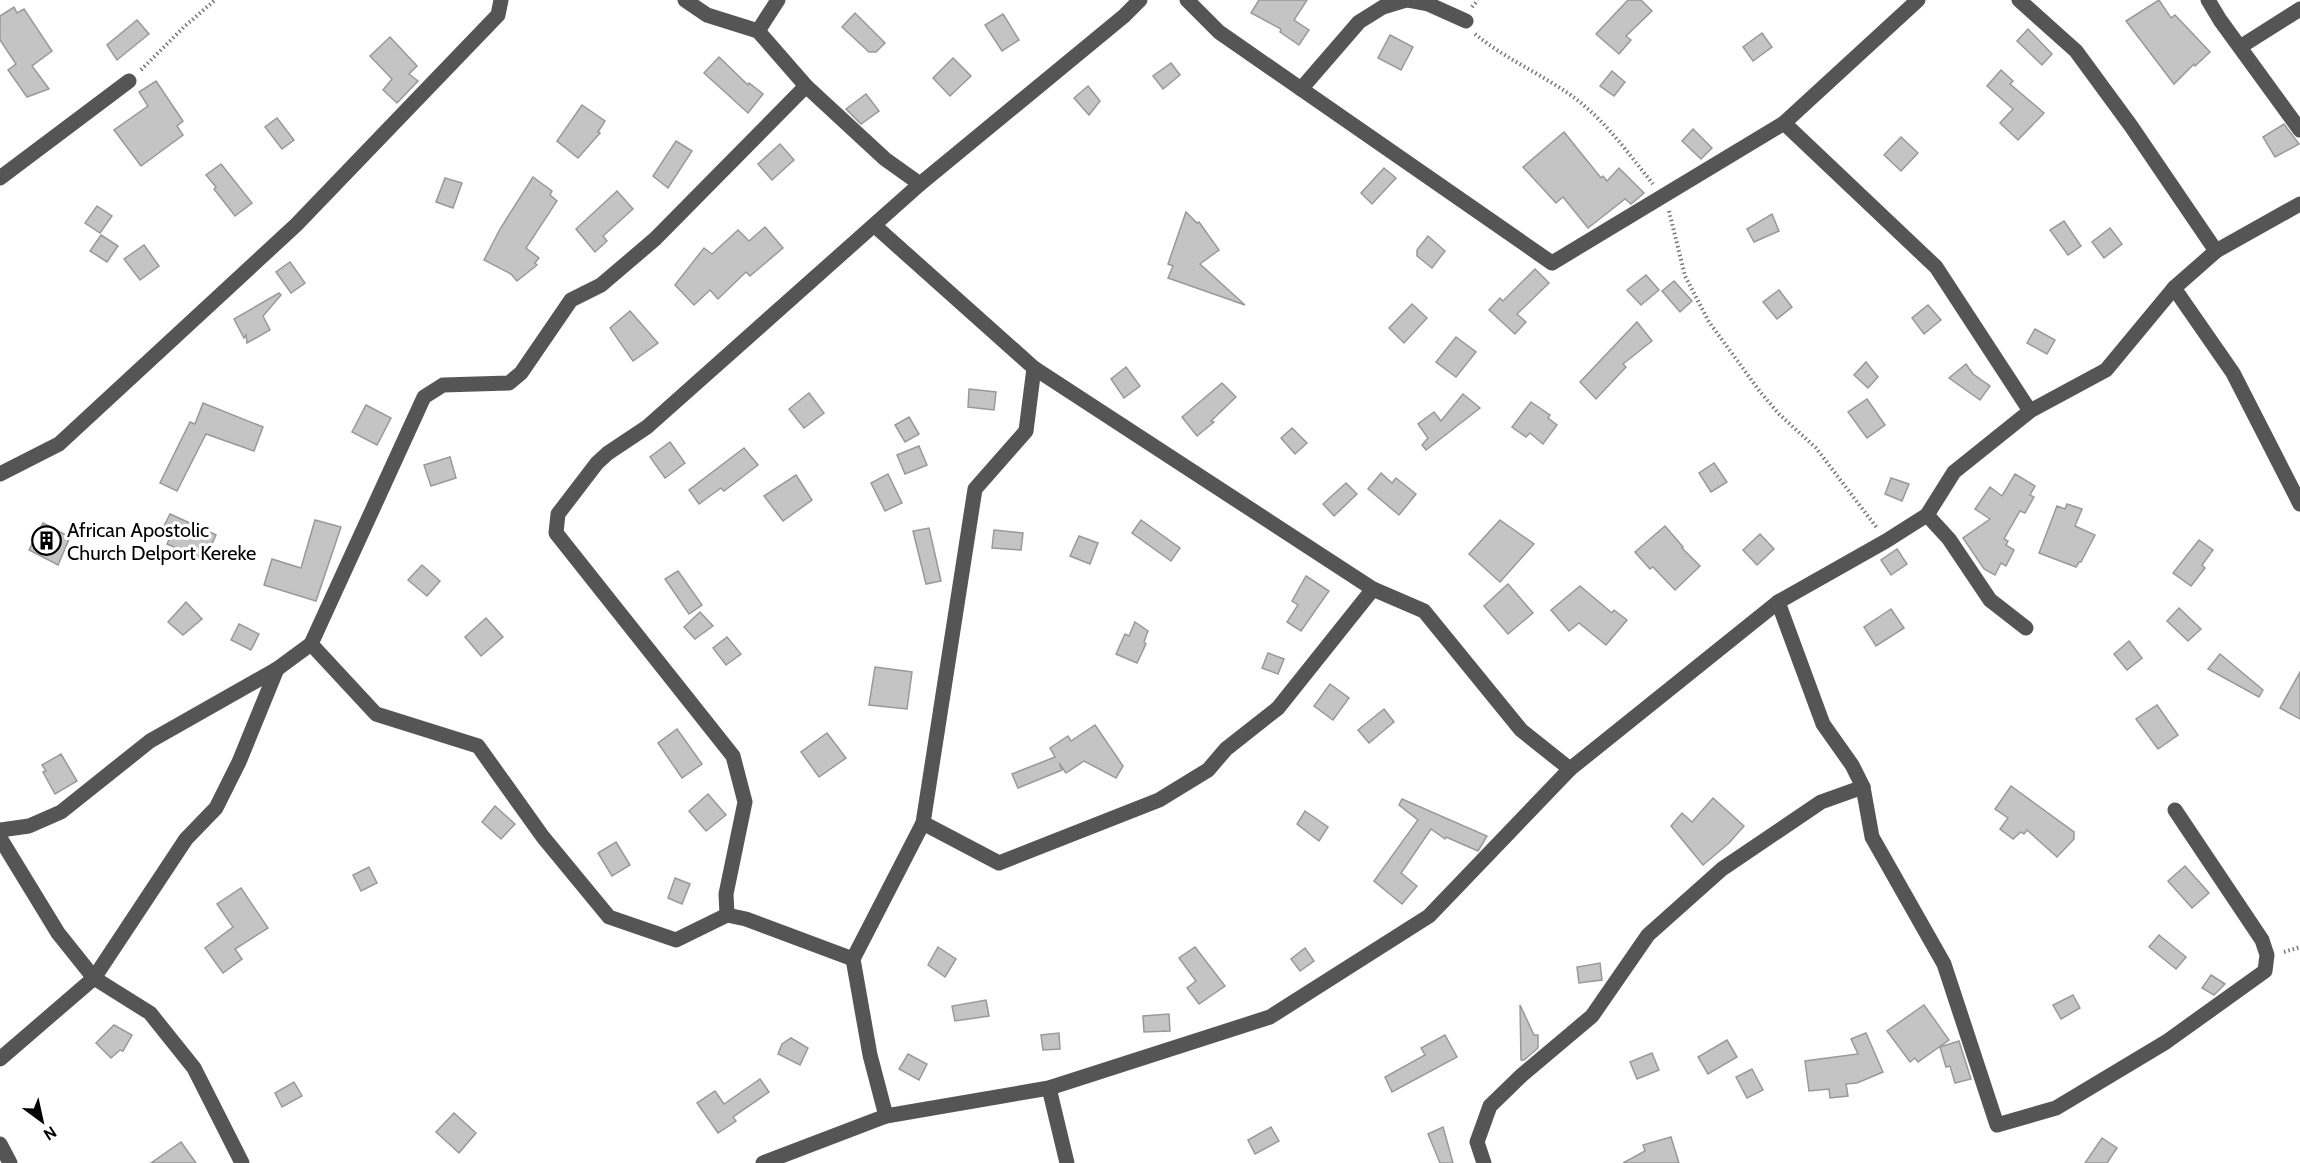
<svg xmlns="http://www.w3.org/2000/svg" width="2300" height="1163" viewBox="0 0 2300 1163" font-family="Cabin,sans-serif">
	<rect width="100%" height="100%" fill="#fff"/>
	<g fill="#c4c4c4" stroke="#999" stroke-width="1.5">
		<path d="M1259,0H1307L1294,20L1309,30L1299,45L1280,32L1281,29L1251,13Z"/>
		<path d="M1628,0H1641L1652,11L1626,36L1631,40L1619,54L1596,34Z"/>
		<path d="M2159,0L2171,18L2175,15L2210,52L2195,66L2194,64L2174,84L2126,21Z"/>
		<path d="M14,7L17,13L24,9L52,51L32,66L49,89L27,97L8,70L16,64L0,40V16Z"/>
		<path d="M855,13L885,43L876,52H869L842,27Z"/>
		<path d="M1003,14L1019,40L1002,51L985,25Z"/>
		<path d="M137,20L149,34L117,60L107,45Z"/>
		<path d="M2028,29L2052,54L2042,65L2017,41Z"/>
		<path d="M1762,33L1772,47L1753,61L1743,47Z"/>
		<path d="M1390,35L1413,47L1401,70L1378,58Z"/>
		<path d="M390,37L417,66L409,74L418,81L397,103L383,90L392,79L370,56Z"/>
		<path d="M719,57L748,85L749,83L763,94L748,113L704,73Z"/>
		<path d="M953,58L971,76L950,96L933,78Z"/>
		<path d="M1171,63L1180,75L1163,89L1153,76Z"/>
		<path d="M2001,70L2013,81L2010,84L2044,113L2018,140L2000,123L2013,109L1987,86Z"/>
		<path d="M1612,71L1625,82L1614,96L1600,86Z"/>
		<path d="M156,81L183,121L177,126L183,135L141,166L114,130L148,106L139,92Z"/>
		<path d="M1088,86L1100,101L1089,115L1074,98Z"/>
		<path d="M866,94L879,111L861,124L846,109Z"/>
		<path d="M582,105L605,121L598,132L600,133L578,158L557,141Z"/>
		<path d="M277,118L294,140L282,149L265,127Z"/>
		<path d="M2284,124L2299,144L2275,157L2263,137Z"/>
		<path d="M1693,129L1712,148L1701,159L1682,141Z"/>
		<path d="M1564,132L1601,178L1603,176L1607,181L1619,168L1644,193L1631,204L1625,199L1588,228L1563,197L1556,203L1523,167Z"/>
		<path d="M1901,137L1918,153L1901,171L1884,155Z"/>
		<path d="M676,141L692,151L668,188L653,176Z"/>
		<path d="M780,144L794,160L772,180L758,164Z"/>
		<path d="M221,164L252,203L235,216L214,189L216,187L206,175Z"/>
		<path d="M1384,168L1396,178L1372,204L1361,193Z"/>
		<path d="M533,177L552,191L550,195L557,201L526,248L539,258L535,263L537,265L517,281L511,274L484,260L500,229Z"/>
		<path d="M445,178L462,183L453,208L436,202Z"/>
		<path d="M617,191L633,209L603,236L607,241L595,252L576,229Z"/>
		<path d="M97,206L112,216L100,233L85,223Z"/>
		<path d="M1186,212L1197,223L1199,222L1219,250L1200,264L1245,305L1168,278L1173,266L1168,264Z"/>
		<path d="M1772,214L1779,231L1754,242L1747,229Z"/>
		<path d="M2064,221L2081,246L2068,255L2050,230Z"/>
		<path d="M765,227L783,248L750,276L746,272L718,299L710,290L694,305L675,285L704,248L712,254L738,230L749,241Z"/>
		<path d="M2110,228L2122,244L2104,258L2092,242Z"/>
		<path d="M101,235L118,246L107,262L90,251Z"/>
		<path d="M1428,236L1445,251L1432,268L1417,256V250Z"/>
		<path d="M144,245L159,266L140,280L124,259Z"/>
		<path d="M290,262L305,283L291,293L276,272Z"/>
		<path d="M1535,269L1549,283L1517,314L1526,322L1515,334L1489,310L1500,298L1503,301Z"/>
		<path d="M1646,275L1659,290L1641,305L1627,290Z"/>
		<path d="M1674,281L1692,301L1680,312L1662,291Z"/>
		<path d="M1779,290L1792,307L1777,319L1763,302Z"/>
		<path d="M279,293L281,295L263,316L270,330L247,343L246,335L244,338L234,319Z"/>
		<path d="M1412,304L1427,318L1404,343L1389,328Z"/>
		<path d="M1928,305L1941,320L1924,334L1912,318Z"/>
		<path d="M630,311L658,343L633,361L610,328Z"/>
		<path d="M1637,322L1652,341L1623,364L1626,367L1596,399L1580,382Z"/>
		<path d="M2035,329L2055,340L2047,354L2027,343Z"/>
		<path d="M1456,337L1476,352L1456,377L1436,362Z"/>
		<path d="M1866,362L1878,377L1868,388L1854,375Z"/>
		<path d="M1966,364L1973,374L1990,386L1980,400L1949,378Z"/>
		<path d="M1126,367L1140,386L1124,398L1111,379Z"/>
		<path d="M1222,383L1236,397L1211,421L1214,422L1197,436L1182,417Z"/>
		<path d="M969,389L996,392L994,410L968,407Z"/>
		<path d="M809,393L824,413L804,428L789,409Z"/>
		<path d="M1463,394L1480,408L1426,450L1422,445L1428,438L1418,424L1434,412L1441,421Z"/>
		<path d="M1867,399L1885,425L1867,438L1848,412Z"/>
		<path d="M1531,402L1550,415L1548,418L1557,425L1543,444L1530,433L1526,437L1512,427Z"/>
		<path d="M203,403L263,427L254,451L206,434L177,491L160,483L190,422L195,424Z"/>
		<path d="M366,405L391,418L377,445L352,432Z"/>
		<path d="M909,417L919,434L905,442L895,425Z"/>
		<path d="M1292,428L1307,443L1295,454L1281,438Z"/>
		<path d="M670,442L685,463L665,478L650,457Z"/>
		<path d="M919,446L927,465L905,474L897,455Z"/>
		<path d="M744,448L758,465L724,491L721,488L699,504L689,490Z"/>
		<path d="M450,457L456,478L431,486L424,465Z"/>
		<path d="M1714,463L1727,482L1711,492L1699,473Z"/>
		<path d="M1381,473L1392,483L1396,478L1416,494L1399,515L1368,489Z"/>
		<path d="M888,474L902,503L885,511L871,483Z"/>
		<path d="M2015,474L2035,486L2030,495L2034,497L2025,513L2020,511L2004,539L2008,541L2006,545L2014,550L2006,566L2001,563L1995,575L1984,569L1963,538L1990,519L1975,509L1990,487L2002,496Z"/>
		<path d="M796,475L812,500L783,521L764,496Z"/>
		<path d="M1891,478L1909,484L1902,501L1885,494Z"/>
		<path d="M1346,483L1357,494L1334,516L1323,504Z"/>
		<path d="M2067,504L2082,509L2075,526L2095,535L2081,562H2079L2076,567L2039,553L2057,506L2065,509Z"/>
		<path d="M170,514L216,535L205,560L167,544L171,535L162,530Z"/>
		<path d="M315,520L341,527L316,601L264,585L272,559L301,568Z"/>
		<path d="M1141,520L1180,548L1171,561L1132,533Z"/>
		<path d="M1500,520L1534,544L1500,582L1469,554Z"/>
		<path d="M43,523L70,537L58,565L29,550Z"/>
		<path d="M1665,526L1683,547L1682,548L1700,566L1675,590L1653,567L1650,569L1635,552Z"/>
		<path d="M929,528L941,581L926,584L913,531Z"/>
		<path d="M994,530L1023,533L1021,550L992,548Z"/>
		<path d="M1760,534L1774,549L1757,565L1743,550Z"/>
		<path d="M1079,536L1098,543L1090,564L1070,556Z"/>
		<path d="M2199,540L2213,550L2202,565L2205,568L2191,586L2173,573Z"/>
		<path d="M1897,549L1907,564L1891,575L1881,560Z"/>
		<path d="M422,565L440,581L427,596L408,580Z"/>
		<path d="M678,571L702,605L689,614L665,579Z"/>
		<path d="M1306,576L1329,591L1301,631L1287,622L1298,605L1292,601Z"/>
		<path d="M1508,584L1533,613L1508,634L1484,606Z"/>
		<path d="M1580,586L1612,613L1614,610L1627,620L1606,645L1579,623L1569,631L1551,610Z"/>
		<path d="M186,602L202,619L183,635L168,622Z"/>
		<path d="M2179,608L2201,629L2188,641L2167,621Z"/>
		<path d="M1891,609L1904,628L1876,646L1864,627Z"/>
		<path d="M700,612L713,626L695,639L684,627Z"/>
		<path d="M486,618L503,637L481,656L465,637Z"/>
		<path d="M1135,622L1148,631L1144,642L1146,644L1137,663L1116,654L1125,634L1129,636Z"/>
		<path d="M239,624L259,634L251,650L231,640Z"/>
		<path d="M727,637L741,654L726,665L713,648Z"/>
		<path d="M2129,641L2142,658L2127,670L2114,654Z"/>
		<path d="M1268,653L1284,659L1278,674L1262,668Z"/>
		<path d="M2220,654L2263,690L2259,697L2208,669Z"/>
		<path d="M875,667L912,672L907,709L869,705Z"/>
		<path d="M2300,672V719L2280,708Z"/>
		<path d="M1330,684L1349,698L1333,720L1314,706Z"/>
		<path d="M2157,705L2178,735L2158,749L2136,719Z"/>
		<path d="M1384,709L1394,722L1369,743L1358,730Z"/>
		<path d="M1095,725L1123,766L1116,778L1084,761L1066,773L1059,763L1062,770L1018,788L1012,774L1055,757L1050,748L1068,736L1071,741Z"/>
		<path d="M677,729L702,764L682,778L658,743Z"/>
		<path d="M827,733L846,758L819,777L801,752Z"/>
		<path d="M61,754L77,781L55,794L43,772L46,771L42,765Z"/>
		<path d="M2011,786L2074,832V839L2057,857L2027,830L2024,834L2021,832L2013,839L2000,829L2008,818L1995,809Z"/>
		<path d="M708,794L726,815L706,831L689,811Z"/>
		<path d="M1713,798L1744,826L1729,843L1703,865L1671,826L1682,813L1692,822Z"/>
		<path d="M1402,799L1487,836L1478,851L1446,837L1445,839L1431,829L1401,873L1417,886L1402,904L1374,881L1418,820L1399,805Z"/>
		<path d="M495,806L515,824L501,839L482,822Z"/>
		<path d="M1305,811L1328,827L1319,841L1297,824Z"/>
		<path d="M616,842L630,865L612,876L598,853Z"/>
		<path d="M2185,866L2209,893L2192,908L2168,881Z"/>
		<path d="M369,867L377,883L361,891L353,875Z"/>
		<path d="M675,878L690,884L682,904L668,898Z"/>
		<path d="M241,888L268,928L235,949L242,959L223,973L205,948L233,927L217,904Z"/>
		<path d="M2159,935L2186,957L2176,969L2149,947Z"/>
		<path d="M938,947L956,959L945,977L928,965Z"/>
		<path d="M1195,947L1225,986L1199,1004L1187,988L1196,981L1179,958Z"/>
		<path d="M1305,948L1314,961L1300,971L1291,959Z"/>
		<path d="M1600,963L1602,980L1579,983L1577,967Z"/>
		<path d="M2211,975L2225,984L2214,995L2202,988Z"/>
		<path d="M2073,995L2080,1008L2061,1019L2053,1005Z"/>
		<path d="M986,1000L989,1016L955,1021L952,1006Z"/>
		<path d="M1520,1005L1534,1035H1538V1048L1524,1060H1521Z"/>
		<path d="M1924,1005L1949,1040L1918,1062L1915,1058L1910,1062L1887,1031Z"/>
		<path d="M1169,1014L1170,1031L1144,1032L1143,1016Z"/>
		<path d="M114,1025L132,1035L123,1051L120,1050L111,1058L96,1043Z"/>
		<path d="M1059,1033L1060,1049L1043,1050L1041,1035Z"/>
		<path d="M1866,1033L1883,1072L1857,1083L1846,1084L1848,1096L1830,1098L1829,1089L1809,1091L1805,1061L1858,1054L1851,1039Z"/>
		<path d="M1445,1035L1457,1057L1392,1092L1385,1077L1425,1055L1421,1048Z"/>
		<path d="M791,1038L808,1048L800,1065L778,1054L782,1044Z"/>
		<path d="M1727,1040L1737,1057L1708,1074L1698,1057Z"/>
		<path d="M1959,1041L1971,1079L1955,1083L1950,1066L1946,1067L1940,1047Z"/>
		<path d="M1652,1053L1659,1070L1637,1079L1630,1062Z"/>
		<path d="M908,1054L927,1064L919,1080L899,1069Z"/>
		<path d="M1752,1069L1763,1090L1747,1098L1736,1077Z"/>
		<path d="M760,1079L769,1092L733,1117L736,1121L718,1133L697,1103L715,1091L724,1104Z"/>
		<path d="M294,1082L302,1096L282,1107L275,1093Z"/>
		<path d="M454,1113L476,1133L459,1153L436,1132Z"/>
		<path d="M1271,1127L1279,1141L1255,1154L1248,1140Z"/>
		<path d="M1443,1127L1453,1163H1440L1428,1134Z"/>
		<path d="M1671,1137L1679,1163H1623L1645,1151L1643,1145Z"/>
		<path d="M2102,1138L2117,1148L2107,1163H2085Z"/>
		<path d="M181,1142L196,1163H151Z"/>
	</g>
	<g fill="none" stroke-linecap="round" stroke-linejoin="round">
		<g stroke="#777" stroke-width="4" stroke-dasharray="1.5 3" stroke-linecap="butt">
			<path d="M1472,7L1478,0"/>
			<path d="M1475,34C1504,58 1541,74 1572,96C1605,120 1628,153 1653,184"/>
			<path d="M141,70L184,27L215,0"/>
			<path d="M1669,211L1685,276L1709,322L1761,393L1779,414L1816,448L1877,528"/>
			<path d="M2284,952L2300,947"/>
		</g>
		<g stroke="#555" stroke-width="15">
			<path d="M685,0L707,15L758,31L806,86L885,159L920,184"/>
			<path d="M1187,0L1219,32L1552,263L1784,123L1918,0"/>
			<path d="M1407,0L1428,4L1466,21"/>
			<path d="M2019,0L2076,51L2131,126L2216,251"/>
			<path d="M2208,0L2220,20L2300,130"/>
			<path d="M758,31L778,0"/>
			<path d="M2240,47L2300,9"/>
			<path d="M1301,89L1359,22L1383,7L1406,0"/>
			<path d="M1784,123L1936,267L2030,411"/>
			<path d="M0,178L129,81"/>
			<path d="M875,226L1034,368L1373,589L1424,611L1521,730L1570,769"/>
			<path d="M2174,288L2233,373L2300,504"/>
			<path d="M0,474L59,444L296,225L498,15L501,0"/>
			<path d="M1927,515L1949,539L1990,600L2026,628"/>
			<path d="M1778,602L1823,724L1852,765L1863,787L1872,837L1944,964L1997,1125L2056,1108L2166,1042L2265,971L2267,955L2262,940L2175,810"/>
			<path d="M311,644L376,714L478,746L543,837L609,917L676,940L727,915L746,919L853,959"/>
			<path d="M923,823L999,863L1159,800L1208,770L1226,749L1278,708L1373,589"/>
			<path d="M0,830L29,826L61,812L150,741L277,669L311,644L424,397L443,385L509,383L521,373L571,300L601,285L655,239L806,86"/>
			<path d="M0,838L58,933L94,978L150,1013L194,1068L242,1163"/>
			<path d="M727,915L726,894L745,802L733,756L556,533L558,514L597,463L608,453L647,427L920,184L1124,16L1140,0"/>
			<path d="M0,1059L94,978L186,839L216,808L239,762L277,669"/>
			<path d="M1049,1088L1067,1163"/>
			<path d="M886,1116L870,1055L853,959L923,823L975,489L1026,431L1034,368"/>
			<path d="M0,1144L10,1163"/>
			<path d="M763,1163L886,1116L1049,1088L1270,1017L1429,916L1570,769L1778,602L1886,541L1927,515L1954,472L2030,411L2106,370L2174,288L2216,251L2300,204"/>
			<path d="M1484,1163L1477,1142L1490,1106L1522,1075L1592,1016L1648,935L1722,869L1821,802L1863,787"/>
		</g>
	</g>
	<defs>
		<symbol id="building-ring" viewBox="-11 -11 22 22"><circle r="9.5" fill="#fff" stroke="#000" stroke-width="1.5"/><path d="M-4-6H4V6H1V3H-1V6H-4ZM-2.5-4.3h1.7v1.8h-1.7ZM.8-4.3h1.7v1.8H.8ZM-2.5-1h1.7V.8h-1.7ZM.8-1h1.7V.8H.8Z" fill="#000"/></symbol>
	</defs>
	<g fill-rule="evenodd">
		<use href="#building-ring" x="30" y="524" width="33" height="33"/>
	</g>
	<g text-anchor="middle" stroke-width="6" stroke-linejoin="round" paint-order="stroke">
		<g font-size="20" fill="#000" stroke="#fff" text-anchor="start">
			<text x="67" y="537">African Apostolic<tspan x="67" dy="23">Church Delport Kereke</tspan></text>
		</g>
	</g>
	<g transform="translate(42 1121) rotate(147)" stroke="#ffffff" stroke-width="4.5" paint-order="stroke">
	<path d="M0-4.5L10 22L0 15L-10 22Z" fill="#000000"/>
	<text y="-9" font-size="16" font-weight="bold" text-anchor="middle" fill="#000000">N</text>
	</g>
</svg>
